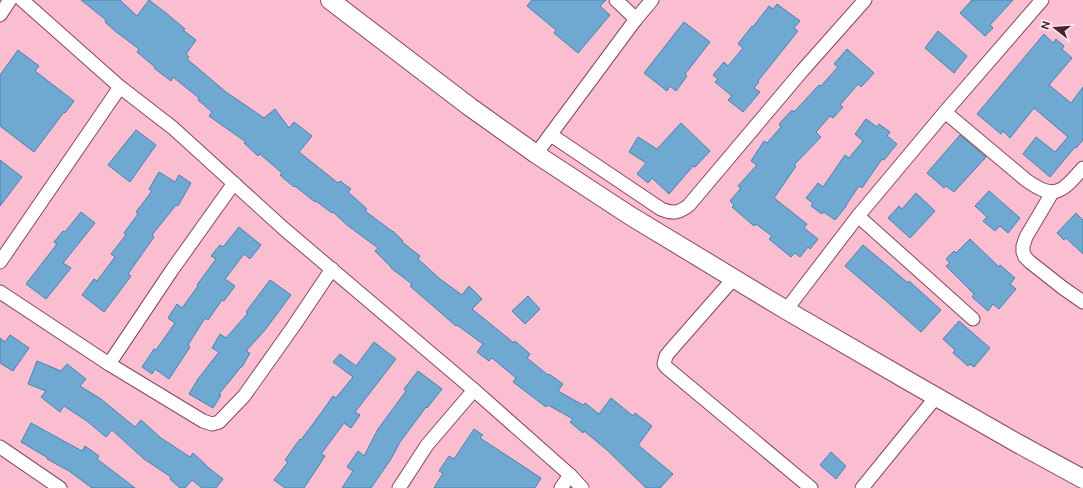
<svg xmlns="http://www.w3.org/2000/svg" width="1083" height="488" viewBox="0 0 1083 488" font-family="Ubuntu,sans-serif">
	<rect width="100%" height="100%" fill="#fbbed0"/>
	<g fill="#6fa9d1" stroke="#4585af">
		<path d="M81,0H120L137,16L149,0L166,13L185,29L183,30L196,40L186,54L189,57L187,59L226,92L264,118L275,109L289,128L294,122L312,136L299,152L338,183L340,181L351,189L348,192L367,209L365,211L393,232V231L403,241L402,242L420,256L418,259L440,279L462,295L469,286L482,299L472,309L514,343L515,341L530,354L527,358L548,375L549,374L563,384L558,391L583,405L585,403L599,414L611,398L633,416L635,413L652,426L638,445L673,474L660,488H646L607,450L584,431L583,433L570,422L573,419L548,405L546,407L513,382L516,378L492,358L489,361L477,352L483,344L457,325L456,326L410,286L412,284L391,268H392L375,251L378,248L347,225L333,212L332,213L316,201L315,202L295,186L294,187L280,175L282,173L260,154L258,156L244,143L246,142L209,116L212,112L198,100L199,98L173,77L171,81L154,68L155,67L137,52L139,49L115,31L105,22L106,20Z"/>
		<path d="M532,0H606L600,6L610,15L578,53L554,33L556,30L527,6Z"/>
		<path d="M972,0H1013L990,25L993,28L985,36L960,13Z"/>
		<path d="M777,4L800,21L794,28L798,31L758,81L759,82L754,88L760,92L743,112L728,100L732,96L715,82L718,79L713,75L724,62L728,66L743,48L738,44L752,26L753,27L769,6L773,9Z"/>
		<path d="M684,22L710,42L685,74L687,76L676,91L670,86L667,91L644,73Z"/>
		<path d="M938,31L967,56L954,73L925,48Z"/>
		<path d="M1044,34L1053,43L1056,39L1064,46L1062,49L1072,58L1049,85L1071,103L1083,87V140L1076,148L1075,147L1050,177L1023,154L1036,137L1055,152L1068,137L1034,108L1010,138L1003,131L1001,134L977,114Z"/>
		<path d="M847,49L874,73L861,87L858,84L840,105L843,107L833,118L830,116L816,132L821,137L794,165L796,166L774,198L807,224L804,228L818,239L810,249L808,247L800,257L795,253L791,257L769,239L772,236L756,224L754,226L732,207L734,205L730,201L741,188L738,186L757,165L751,161L764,141L767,143L781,127L779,124L792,110L794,112L819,85L821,86L838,67L834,64Z"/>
		<path d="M18,50L39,66L35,71L74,101L65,113L64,112L34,152L0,126V75Z"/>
		<path d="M866,119L877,127L879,124L890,132L887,136L897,144L884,160L882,159L862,188L859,186L846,205H847L835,220L824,212L822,214L811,206L813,203L806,198L818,183L823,187L845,155L849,158L863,141L855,134Z"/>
		<path d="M681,123L710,151L695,167L693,166L669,194L652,178L648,183L637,174L646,163L629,152L638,137L657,149Z"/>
		<path d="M136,130L156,145L130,182L108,165Z"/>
		<path d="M960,135L986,157L954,192L946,186L944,188L927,173Z"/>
		<path d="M0,160L22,177L0,206Z"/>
		<path d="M159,172L175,182L179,175L191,183L178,206L176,205L152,235L154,237L128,274L131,276L104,312L82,295L94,279L97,281L115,257L111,254L126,235L124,233L138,214L136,212L152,191L149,189Z"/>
		<path d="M989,191L1020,218L1008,233L1000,226L995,231L983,221L987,217L975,206Z"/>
		<path d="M916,193L935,211L910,238L888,218L899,206L902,209Z"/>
		<path d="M81,212L95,223L63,263L71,268L46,299L26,284L57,244L54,242L63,231L65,232Z"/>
		<path d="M1076,213L1083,220V254L1066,238L1064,240L1057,233Z"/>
		<path d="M239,227L261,245L250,259L244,254L225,279L235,286L224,301L222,300L208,320L205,318L188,345L190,347L169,379L155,369L152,374L142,367L154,349L156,350L175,323L168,318L177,304L182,308L198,286L197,285L216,259L211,256L220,245L223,247Z"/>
		<path d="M970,239L999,267L1000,265L1015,278L1010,284L1016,289L999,309L993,304L988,311L972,297L974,294L946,266L950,263L946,259L954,251L956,253Z"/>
		<path d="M863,245L908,283L909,281L941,310L921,332L885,300L845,266Z"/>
		<path d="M270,280L291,295L265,330L246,351L250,353L242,367H241L219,394L221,395L213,408L189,394L198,379L219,352L212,348L220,334L226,338L248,313L246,312Z"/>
		<path d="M528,296L540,309L525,324L512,311Z"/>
		<path d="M959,321L990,348L974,367L970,364L968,366L953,353L955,350L943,339Z"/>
		<path d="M10,335L29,348L13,371L0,363V338L5,342Z"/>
		<path d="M374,342L396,359L355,412L360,415L351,428L344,423L321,454L325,456L304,488H285L274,480L288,462L285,460L300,439L301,440L324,409L333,396L336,398L353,377L333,362L340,354L356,366Z"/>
		<path d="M37,361L61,371L67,364L86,379L80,386L101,399L135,427L141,420L161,438L190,457L193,453L206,465H205L223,479L216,488H202L192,480L185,488H180L170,479L171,477L144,459L112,430L106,437L87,421L64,406L60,412L41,397L46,391L28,384Z"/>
		<path d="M418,371L442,389L427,408L426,407L400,442L391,459L371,488H342L353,471L347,467L358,451L364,456L378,429L406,391L404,389Z"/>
		<path d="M31,423L82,451L85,446L99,456L97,459L135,488H92L69,471L47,459L48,458L21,442Z"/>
		<path d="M474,429L483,435L480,438L541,478L535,488H434L443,473L439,471L449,456L454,459Z"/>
		<path d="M831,452L846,466L836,479L820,465Z"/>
	</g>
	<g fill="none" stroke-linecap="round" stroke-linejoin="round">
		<defs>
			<g id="street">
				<path d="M22,0L120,87L173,128L283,228L474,390L570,475L582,488"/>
				<path d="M616,0L636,19"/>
				<path d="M0,15L10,0"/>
				<path d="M945,112L1026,180C1055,201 1062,192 1083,168"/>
				<path d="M551,135L661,209C673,214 679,213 689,205L802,71L865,0"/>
				<path d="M536,154L636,19L652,0"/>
				<path d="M1052,193L1026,237L1023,246V252L1025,257L1030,262L1063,288L1083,302"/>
				<path d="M858,216L973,319"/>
				<path d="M0,262L120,87"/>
				<path d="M734,278L670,351L666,356L664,364L666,367L811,488"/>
				<path d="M0,292L109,364L203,421L212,424L219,422L244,396L293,327L332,269"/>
				<path d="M786,310L858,216L945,112L1042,0"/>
				<path d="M109,364L172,270L234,183"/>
				<path d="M0,447L60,488"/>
				<path d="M399,488L427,445L474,390"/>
				<path d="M561,488L570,475"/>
				<path d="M862,488L936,397"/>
			</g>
			<path id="secondary" d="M330,0L470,107L536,154L629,215L786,310L912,383L1017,443L1083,479"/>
		</defs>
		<use href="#street" stroke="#87465c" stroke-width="15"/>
		<use href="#secondary" stroke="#87465c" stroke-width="20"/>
		<use href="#street" stroke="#fff" stroke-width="13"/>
		<use href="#secondary" stroke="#fff" stroke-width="18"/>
	</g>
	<g transform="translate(1055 28) rotate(287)" stroke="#feedf2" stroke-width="3" paint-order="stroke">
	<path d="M0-3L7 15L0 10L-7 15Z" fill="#42252e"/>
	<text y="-6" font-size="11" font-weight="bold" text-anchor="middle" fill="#42252e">N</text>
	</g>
</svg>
